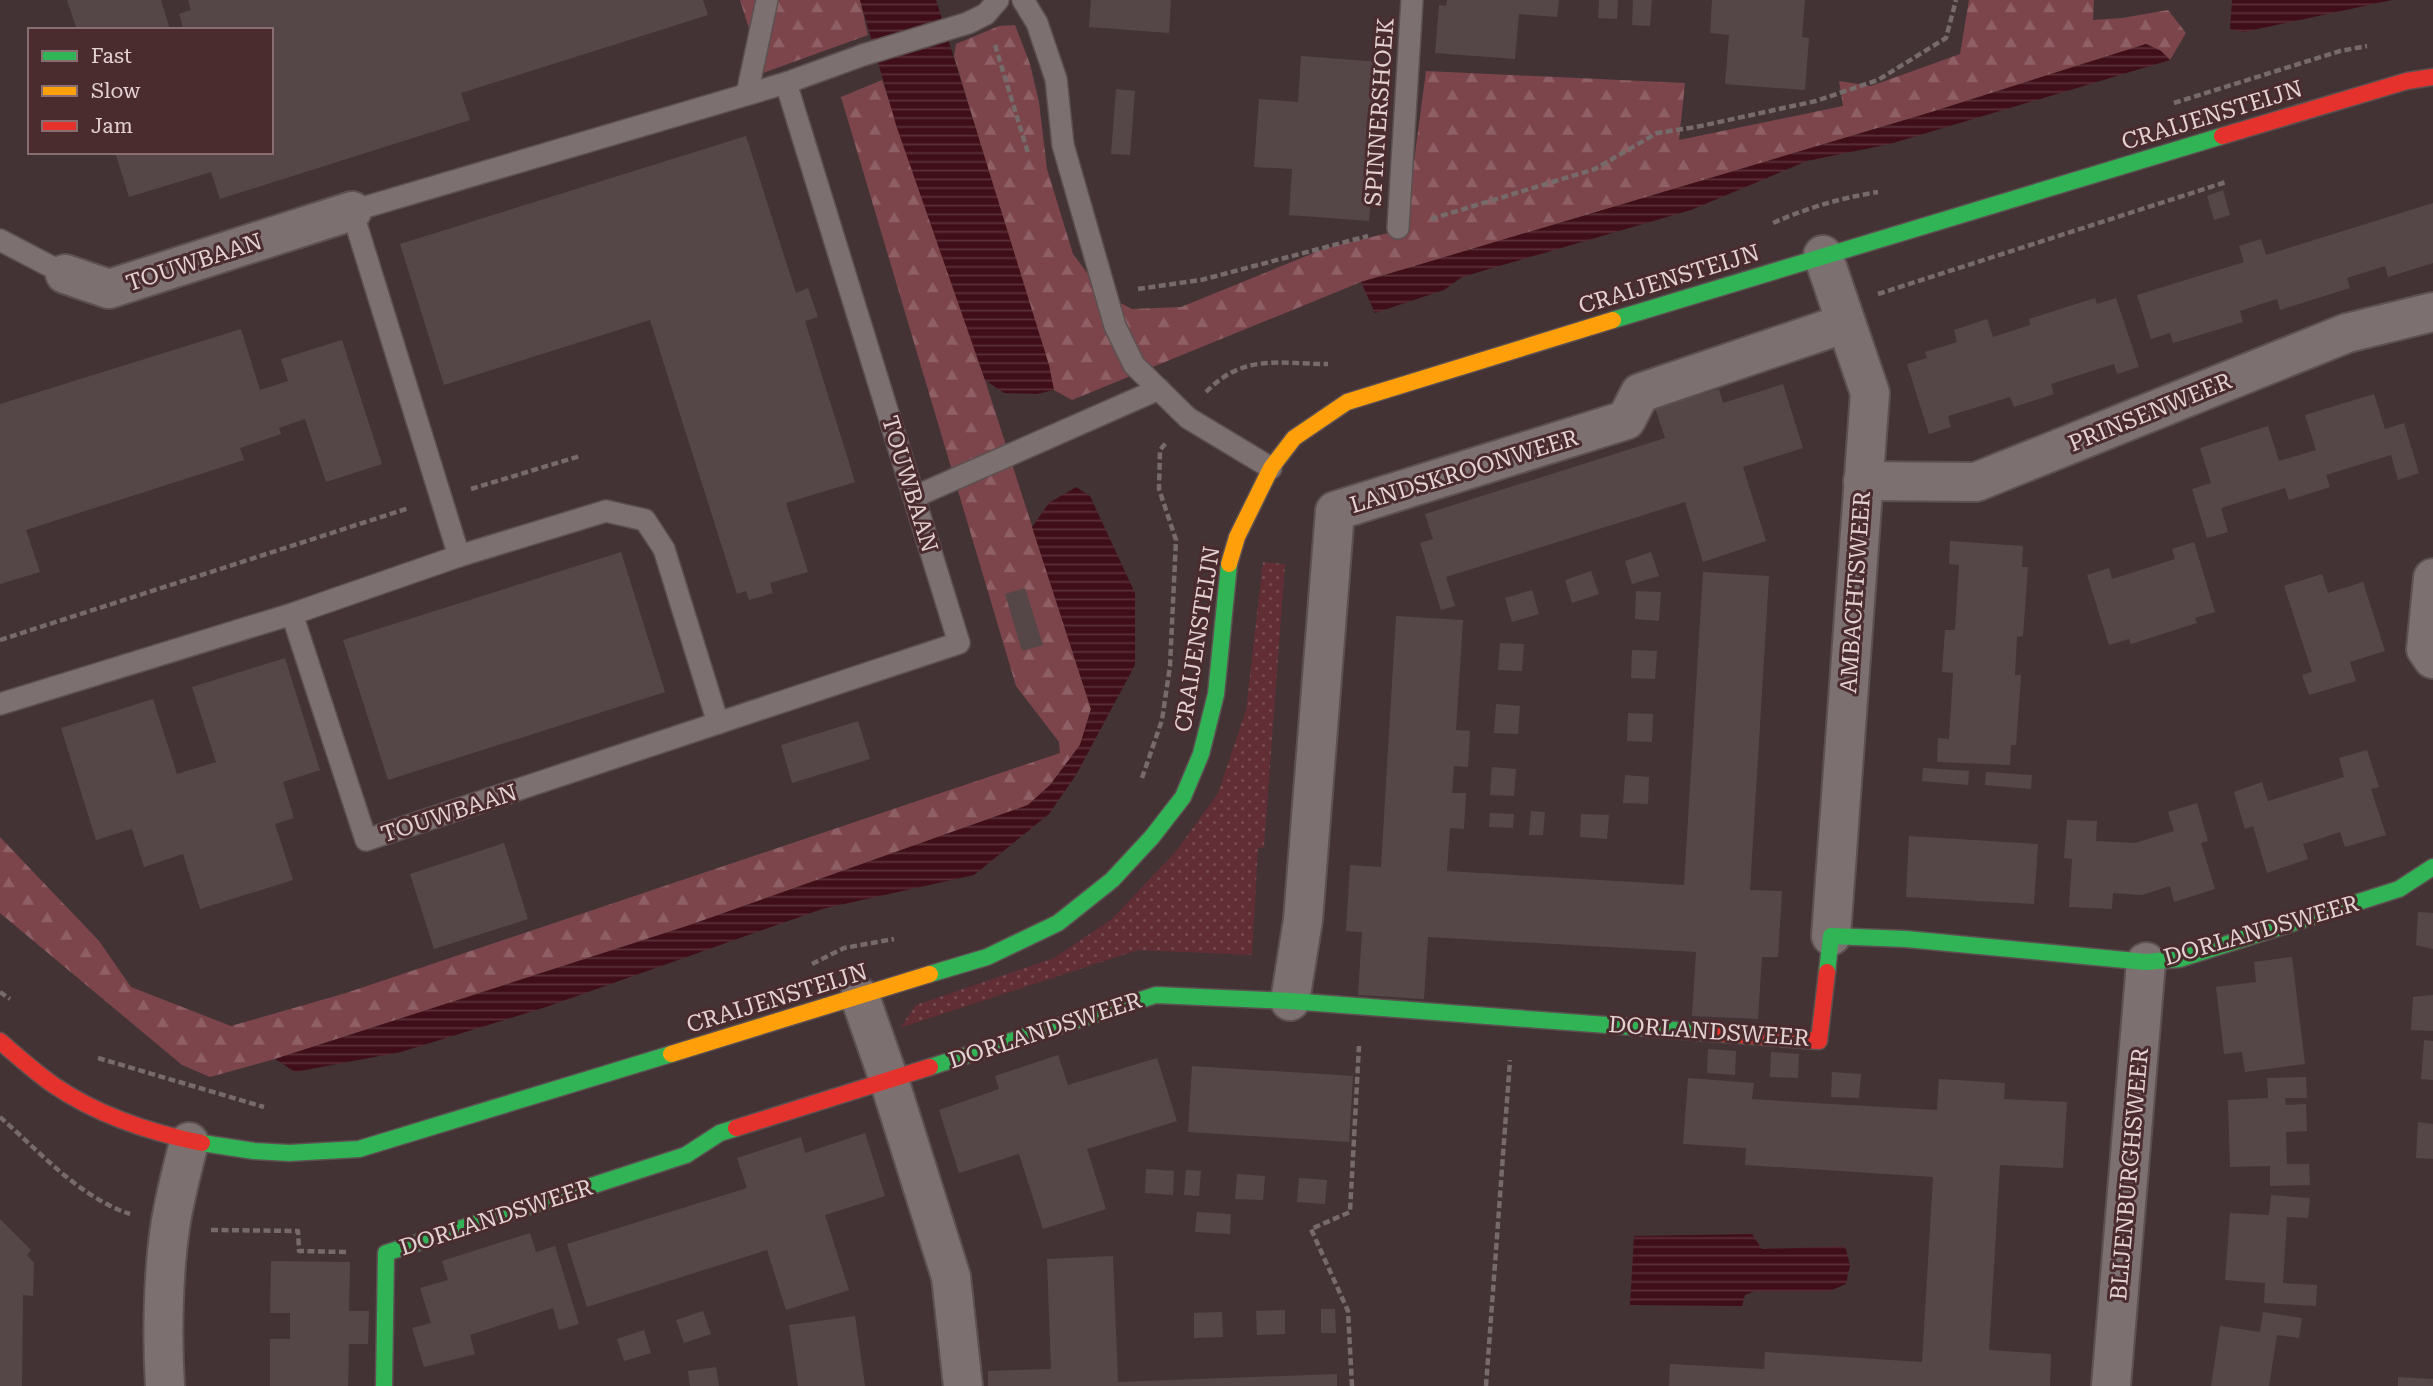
<svg xmlns="http://www.w3.org/2000/svg" width="2433" height="1386" viewBox="0 0 2433 1386" font-family="'Roboto Serif',serif">
	<defs>
		<pattern id="grass-dots" width="8" height="8" patternUnits="userSpaceOnUse" patternTransform="scale(1.75)"><rect width="8" height="8" fill="#602e34"/><path d="M2 2h.1M6 6h.1" fill="none" stroke="#774b50" stroke-width="1.8" stroke-linecap="round"/></pattern>
		<pattern id="forest-firs" width="22" height="20" patternUnits="userSpaceOnUse" patternTransform="scale(1.75)"><rect width="22" height="20" fill="#7b454b"/><path d="M5 1l3.5 6h-7zM16 11l3.5 6h-7z" fill="#8e5f64"/></pattern>
		<pattern id="water-rules" width="6" height="5" patternUnits="userSpaceOnUse" patternTransform="scale(1.75)"><rect width="6" height="5" fill="#400e18"/><path d="M0 2.5h6" fill="none" stroke="#5b3039"/></pattern>
	</defs>
	<rect width="100%" height="100%" fill="#433335"/>
	<path fill="url(#grass-dots)" d="M1263,562L1285,564L1264,847L1258,848L1252,955L1138,950L900,1028L916,1005L1054,958L1112,919L1177,850L1218,793L1246,710Z"/>
	<g fill="url(#forest-firs)">
		<path d="M740,0H860L868,35L763,73Z"/>
		<path d="M1969,0H2094L2093,20L2122,18L2168,10L2186,33L2170,60L2161,51L2146,44L1925,114L1361,282L1072,400L1054,390L954,56L956,44L999,26L1015,25L1030,64L1039,102L1047,169L1073,254L1103,294L1132,309L1181,307L1326,248L1405,229L1426,71L1685,83L1679,140L1843,106L1839,81L1871,86L1960,54Z"/>
		<path d="M882,80L985,380L1091,709L1080,745L1050,785L1028,805L687,926L275,1059L210,1077L182,1065L0,913V837L99,941L131,987L231,1026L346,993L1060,753L1059,742L1016,686L841,97Z"/>
	</g>
	<g fill="url(#water-rules)">
		<path d="M860,0H936L1049,365L1054,390L1037,394L1004,393L985,380L896,125Z"/>
		<path d="M2232,0H2392L2244,32L2230,29Z"/>
		<path d="M2146,44L2161,51L2170,60L1890,144L1807,161L1691,210L1462,277L1444,290L1375,313L1361,282L1925,114Z"/>
		<path d="M1076,487L1090,496L1135,593V665L1076,775L1049,814L974,875L822,909L546,1007L401,1052L295,1072L275,1059L687,926L1028,805L1050,785L1080,745L1091,709L1032,527L1049,503Z"/>
		<path d="M1752,1234L1762,1249L1845,1246L1850,1265L1846,1284L1830,1291H1755L1745,1295L1742,1306L1630,1305L1634,1236Z"/>
	</g>
	<g fill="#554748">
		<path d="M67,0H161L170,30H77Z"/>
		<path d="M188,0H703L708,15L461,93L470,120L220,199L211,172L129,197L115,152H271V30H174L183,26L179,14L191,10Z"/>
		<path d="M1091,0H1171L1169,33L1089,27Z"/>
		<path d="M1447,0H1559L1557,17L1519,14L1515,59L1435,53L1439,5L1446,6Z"/>
		<path d="M1599,0H1618L1617,19L1598,18Z"/>
		<path d="M1633,0H1652L1650,26L1632,25Z"/>
		<path d="M1712,0H1805L1802,37L1809,38L1805,90L1725,84L1729,35L1710,33Z"/>
		<path d="M1301,56L1381,62L1378,110L1370,109L1365,173H1373L1369,221L1289,215L1292,169L1254,167L1259,99L1298,102Z"/>
		<path d="M1116,89L1135,91L1130,155L1111,154Z"/>
		<path d="M746,136L796,293L808,288L818,317L805,321L855,482L786,503L808,572L770,583L773,593L749,600L746,591L737,594L650,320L444,385L400,244Z"/>
		<path d="M2223,190L2230,215L2214,220L2207,196Z"/>
		<path d="M2433,203V263L2388,277L2385,266L2347,278L2350,288L2280,310L2277,299L2258,305L2240,311L2243,322L2173,343L2170,333L2151,339L2137,295L2244,262L2239,246L2261,239L2266,255Z"/>
		<path d="M2095,298L2097,304L2116,298L2139,367L2117,374L2114,364L2051,384L2054,394L2014,407L2010,397L1948,416L1951,427L1929,434L1907,364L1927,358L1925,352L1957,342L1954,330L1987,319L1993,337L2030,325L2029,319Z"/>
		<path d="M241,329L260,390L288,381L281,359L342,340L382,464L326,482L305,419L279,428L281,434L240,448L244,460L26,530L40,572L0,584V404Z"/>
		<path d="M1783,384L1803,448L1743,467L1766,541L1703,562L1685,502L1446,577L1455,606L1441,610L1420,543L1433,539L1425,514L1665,438L1655,408L1719,389L1723,403Z"/>
		<path d="M2374,394L2385,429L2404,423L2419,473L2398,480L2391,455L2326,475L2330,487L2289,500L2285,488L2221,508L2228,532L2207,538L2192,489L2211,483L2200,448L2268,426L2279,461L2316,450L2305,415Z"/>
		<path d="M1950,541L2023,546L2022,567H2028L2023,636L2017,637L2015,675H2021L2016,745H2011L2010,765L1937,762L1938,738L1949,739L1951,707L1953,673L1942,672L1945,630H1955L1959,565L1949,564Z"/>
		<path d="M2194,542L2215,612L2195,618L2197,623L2131,644L2129,639L2109,645L2087,575L2109,568L2112,579L2175,559L2172,549Z"/>
		<path d="M621,552L665,692L388,780L343,640Z"/>
		<path d="M1651,552L1659,576L1632,584L1625,561Z"/>
		<path d="M1591,571L1599,594L1572,603L1565,580Z"/>
		<path d="M1703,572L1769,576L1750,890L1782,891L1778,957H1762L1758,1019L1692,1016L1696,952L1428,937L1424,999L1358,995L1362,932L1346,931L1350,865L1381,867L1396,616L1463,620L1456,730L1470,731L1468,767L1454,766L1452,793H1466L1464,829L1450,828L1447,871L1684,885Z"/>
		<path d="M2322,574L2328,593L2363,582L2385,651L2350,662L2356,681L2309,695L2302,675L2312,672L2284,586Z"/>
		<path d="M1025,588L1043,645L1022,651L1005,594Z"/>
		<path d="M1532,590L1539,614L1512,622L1505,598Z"/>
		<path d="M1636,591L1661,592L1659,621L1635,619Z"/>
		<path d="M1500,643L1524,644L1522,671L1498,670Z"/>
		<path d="M1632,650L1657,651L1655,679L1631,678Z"/>
		<path d="M285,658L320,770L283,782L294,818L275,824L293,880L200,909L183,854L144,867L132,829L96,840L61,728L153,699L177,774L216,762L192,687Z"/>
		<path d="M1496,704L1520,706L1518,734L1494,733Z"/>
		<path d="M1628,713L1653,714L1652,742L1627,741Z"/>
		<path d="M858,721L870,759L792,783L781,745Z"/>
		<path d="M2367,750L2379,787L2371,789L2386,835L2345,847L2340,832L2322,838L2303,844L2308,859L2267,873L2253,826L2245,829L2234,792L2262,782L2268,801L2344,777L2339,758Z"/>
		<path d="M1492,767L1516,769L1514,796L1490,795Z"/>
		<path d="M1923,768L1969,771L1968,785L1922,781Z"/>
		<path d="M1986,772L2032,775L2031,789L1985,785Z"/>
		<path d="M1625,775L1649,777L1648,804L1623,803Z"/>
		<path d="M2197,803L2208,841L2201,843L2215,889L2174,902L2170,886L2142,895L2113,893L2112,909L2069,907L2072,859L2064,858L2067,820L2097,821L2096,841L2135,843L2174,831L2168,812Z"/>
		<path d="M1531,811L1545,812L1543,835H1529Z"/>
		<path d="M1490,813L1514,814L1513,828L1489,827Z"/>
		<path d="M1581,814L1609,815L1607,839L1580,837Z"/>
		<path d="M1909,836L2038,844L2034,904L1906,897Z"/>
		<path d="M504,843L528,919L434,949L410,874Z"/>
		<path d="M2418,912L2433,913V949L2416,945Z"/>
		<path d="M2292,957L2305,1064L2245,1072L2242,1052L2224,1054L2216,987L2256,982L2254,962Z"/>
		<path d="M2433,995V1031L2411,1030L2413,997Z"/>
		<path d="M2424,1040L2433,1041V1080L2421,1079Z"/>
		<path d="M1708,1049L1736,1051L1735,1075L1707,1073Z"/>
		<path d="M1771,1052L1799,1054L1798,1078L1770,1077Z"/>
		<path d="M1058,1055L1068,1085L1157,1058L1177,1121L1087,1149L1106,1209L1043,1229L1019,1154L959,1173L939,1110L999,1089L995,1076Z"/>
		<path d="M1192,1066L1353,1076L1349,1142L1188,1132Z"/>
		<path d="M1832,1072L1861,1074L1859,1098L1831,1097Z"/>
		<path d="M2306,1077L2307,1098H2285L2286,1105L2306,1104L2307,1131L2286,1132L2287,1164H2309L2310,1185L2270,1186V1166L2230,1167L2228,1100L2268,1098L2267,1078Z"/>
		<path d="M1688,1078L1754,1083L1752,1099L1814,1103L1937,1110L1939,1079L2005,1083L2004,1099L2067,1102L2063,1168L2000,1165L1989,1350L2051,1354L2050,1386H1669L1670,1364L1764,1369L1765,1352L1922,1362L1933,1177L1745,1165L1746,1148L1683,1144Z"/>
		<path d="M2418,1122L2433,1124V1159L2416,1158Z"/>
		<path d="M865,1133L885,1196L825,1215L849,1290L786,1310L767,1250L587,1307L567,1244L747,1188L737,1158L801,1137L805,1153Z"/>
		<path d="M1146,1169L1174,1171L1173,1195L1145,1193Z"/>
		<path d="M1186,1170L1201,1171L1199,1196L1184,1195Z"/>
		<path d="M1237,1174L1265,1176L1263,1200L1235,1199Z"/>
		<path d="M1299,1178L1327,1180L1325,1204L1297,1202Z"/>
		<path d="M2271,1195L2310,1198L2308,1218L2287,1217L2283,1283L2317,1285L2316,1306L2264,1303L2265,1283L2225,1280L2230,1213L2269,1215Z"/>
		<path d="M1197,1212L1231,1214L1230,1234L1195,1232Z"/>
		<path d="M0,1219L31,1250L27,1255L34,1263L33,1296L23,1295L22,1386H0Z"/>
		<path d="M530,1233L536,1252L555,1246L579,1324L559,1330L553,1308L470,1335L475,1354L424,1367L412,1328L431,1323L420,1288L448,1280L442,1261Z"/>
		<path d="M1113,1256L1118,1382L1337,1374V1386H988V1371L1051,1369L1047,1259Z"/>
		<path d="M271,1261L350,1262L349,1311H369L368,1344H349L348,1386H270V1339H290V1313H270Z"/>
		<path d="M1321,1309H1335L1336,1333H1321Z"/>
		<path d="M1285,1310V1334L1257,1335L1256,1311Z"/>
		<path d="M703,1311L711,1334L684,1343L676,1320Z"/>
		<path d="M1222,1312L1223,1337L1194,1338V1313Z"/>
		<path d="M2263,1312L2302,1318L2299,1338L2277,1335L2269,1386H2211L2220,1326L2260,1332Z"/>
		<path d="M855,1316L865,1386H798L789,1325Z"/>
		<path d="M644,1330L651,1353L624,1361L617,1339Z"/>
		<path d="M716,1367L719,1386H690L688,1371Z"/>
		<path d="M2398,1377L2433,1379V1386H2398Z"/>
	</g>
	<g fill="none" stroke-linecap="round" stroke-linejoin="round">
		<defs>
			<g id="lane">
				<path d="M1023,0L1037,23L1056,79L1063,145L1115,326L1134,365L1188,418L1271,468"/>
				<path d="M747,94L767,0"/>
				<path d="M1398,228L1412,0"/>
				<path d="M0,240L65,274"/>
				<path d="M914,497L1159,389"/>
				<path d="M459,556L352,211L786,83L863,55L968,23L986,14L998,0"/>
				<path d="M0,704L292,614L459,556L606,511L645,520L664,549L718,723L366,840L292,614"/>
				<path d="M718,723L959,643L786,83"/>
			</g>
			<g id="street">
				<path d="M1823,255L1870,393L1831,936"/>
				<path d="M65,274L109,289L352,211"/>
				<path d="M1863,481L1976,482L2347,333L2433,312"/>
				<path d="M2433,578L2426,649L2433,659"/>
				<path d="M860,997L889,1080L951,1277L963,1386"/>
				<path d="M1290,1001L1303,920L1335,511L1626,420L1640,393L1846,323"/>
				<path d="M165,1386C162,1339 163,1275 170,1228C174,1199 182,1171 189,1142"/>
				<path d="M2111,1386L2146,962"/>
			</g>
			<g id="fast">
				<path d="M1613,320L2222,136"/>
				<path d="M1827,972L1831,936L1906,939L2146,962L2180,959L2399,889L2433,867"/>
				<path d="M930,974L987,957L1058,923L1112,880L1152,837L1183,797L1201,754L1216,694L1229,564"/>
				<path d="M930,1067L1156,995L1290,1001L1713,1033"/>
				<path d="M202,1143L254,1151L289,1153L359,1149L671,1054"/>
				<path d="M384,1386L386,1253L686,1155L720,1133L736,1128"/>
			</g>
			<g id="slow">
				<path d="M1229,564L1237,537L1271,468L1294,438L1347,402L1613,320"/>
				<path d="M671,1054L930,974"/>
			</g>
			<g id="jam">
				<path d="M2222,136L2407,81L2433,77"/>
				<path d="M1713,1033L1819,1041L1827,972"/>
				<path d="M0,1041C18,1057 35,1072 55,1086C98,1115 152,1133 202,1143"/>
				<path d="M736,1128L930,1067"/>
			</g>
		</defs>
		<use href="#lane" stroke="#5d5051" stroke-width="24"/>
		<use href="#street" stroke="#5d5051" stroke-width="42"/>
		<use href="#fast" stroke="#5d5051" stroke-width="19"/>
		<use href="#slow" stroke="#5d5051" stroke-width="19"/>
		<use href="#jam" stroke="#5d5051" stroke-width="19"/>
		<g stroke="#766a6b" stroke-width="4.5" stroke-dasharray="7 3.5" stroke-linecap="butt">
			<path d="M995,45L1028,153"/>
			<path d="M2174,103L2340,51L2367,46"/>
			<path d="M1431,219L1595,169L1657,133L1696,127L1816,101L1878,80L1946,38L1956,0"/>
			<path d="M1773,223C1807,208 1840,198 1878,192"/>
			<path d="M1138,289L1201,280L1368,236"/>
			<path d="M1878,294L2226,182"/>
			<path d="M1206,392C1244,353 1279,364 1328,364"/>
			<path d="M471,489L580,456"/>
			<path d="M0,640L409,508"/>
			<path d="M1142,778L1162,720L1170,666L1176,540L1159,489L1160,450L1166,443"/>
			<path d="M812,964L844,948L894,939"/>
			<path d="M0,992L10,999"/>
			<path d="M98,1058L264,1107"/>
			<path d="M0,1117C40,1152 79,1197 130,1214"/>
			<path d="M211,1230L298,1231L299,1251L346,1252"/>
			<path d="M1352,1386L1348,1311L1311,1229L1350,1212L1359,1046"/>
			<path d="M1486,1386L1510,1060"/>
		</g>
		<use href="#lane" stroke="#7d7071" stroke-width="21"/>
		<use href="#street" stroke="#7d7071" stroke-width="38"/>
		<use href="#fast" stroke="#30b455" stroke-width="16"/>
		<use href="#slow" stroke="#ff9f0a" stroke-width="16"/>
		<use href="#jam" stroke="#e5322d" stroke-width="16"/>
	</g>
	<g text-anchor="middle" stroke-width="6" stroke-linejoin="round" paint-order="stroke">
		<g font-size="23" fill="#e4d1d2" stroke="#4a2c2f">
			<text transform="translate(1379 112) rotate(-86)" y="8">SPINNERSHOEK</text>
			<text transform="translate(2212 115) rotate(-17)" y="8">CRAIJENSTEIJN</text>
			<text transform="translate(194 262) rotate(-18)" y="8">TOUWBAAN</text>
			<text transform="translate(1669 279) rotate(-17)" y="8">CRAIJENSTEIJN</text>
			<text transform="translate(2150 412) rotate(-22)" y="8">PRINSENWEER</text>
			<text transform="translate(1464 471) rotate(-17)" y="8">LANDSKROONWEER</text>
			<text transform="translate(910 484) rotate(73)" y="8">TOUWBAAN</text>
			<text transform="translate(1855 592) rotate(-86)" y="8">AMBACHTSWEER</text>
			<text transform="translate(1197 639) rotate(-81)" y="8">CRAIJENSTEIJN</text>
			<text transform="translate(449 813) rotate(-18)" y="8">TOUWBAAN</text>
			<text transform="translate(2261 930) rotate(-16)" y="8">DORLANDSWEER</text>
			<text transform="translate(777 998) rotate(-17)" y="8">CRAIJENSTEIJN</text>
			<text transform="translate(1045 1030) rotate(-18)" y="8">DORLANDSWEER</text>
			<text transform="translate(1709 1031) rotate(4)" y="8">DORLANDSWEER</text>
			<text transform="translate(2129 1174) rotate(-85)" y="8">BLIJENBURGHSWEER</text>
			<text transform="translate(496 1217) rotate(-18)" y="8">DORLANDSWEER</text>
		</g>
	</g>
	<rect x="28" y="28" width="245" height="126" fill="#4a2c2f" stroke="#886e70" stroke-width="2"/>
	<rect x="42" y="51" width="35" height="10" fill="#30b455" stroke="#886e70" stroke-width="2"/>
	<text x="91" y="63" font-size="21" fill="#e4d1d2">Fast</text>
	<rect x="42" y="86" width="35" height="10" fill="#ff9f0a" stroke="#886e70" stroke-width="2"/>
	<text x="91" y="98" font-size="21" fill="#e4d1d2">Slow</text>
	<rect x="42" y="121" width="35" height="10" fill="#e5322d" stroke="#886e70" stroke-width="2"/>
	<text x="91" y="133" font-size="21" fill="#e4d1d2">Jam</text>
</svg>
